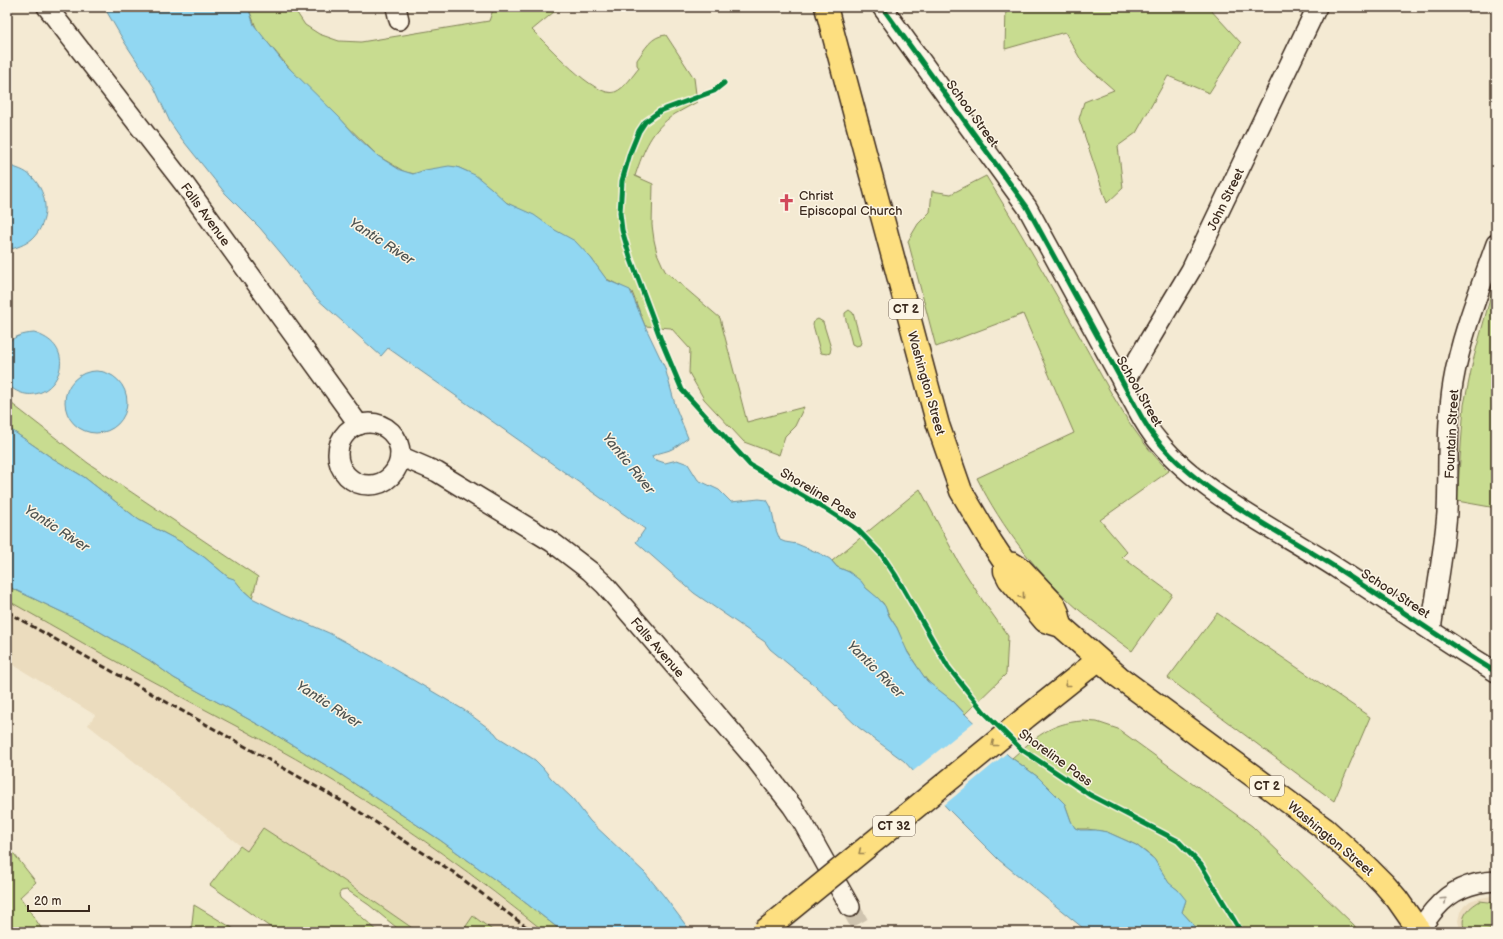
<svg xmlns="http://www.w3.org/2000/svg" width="1503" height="939" viewBox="0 0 1503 939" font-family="'Balsamiq Sans',sans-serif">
	<rect width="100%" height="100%" fill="#f4ead3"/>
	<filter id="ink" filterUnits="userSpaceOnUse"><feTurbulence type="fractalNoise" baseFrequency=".025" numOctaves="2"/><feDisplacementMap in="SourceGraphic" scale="8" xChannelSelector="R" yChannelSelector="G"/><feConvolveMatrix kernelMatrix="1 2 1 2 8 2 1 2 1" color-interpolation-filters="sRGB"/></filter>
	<g filter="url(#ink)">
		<g fill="#ebdcbe">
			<path d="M7,600L175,694L248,732L335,782L392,819L447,857L545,932H495L473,916L462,932H418L343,880L263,828L247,851L88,725L95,715L7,661Z"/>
			<path d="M1496,895V932H1461L1458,921L1460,912L1464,906L1470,901L1476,899Z"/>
		</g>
		<g fill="#c8dc90" stroke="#828357">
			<path d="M248,7H293L305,25L319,34L339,41L361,42L489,21L494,7H560L532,30C547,44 595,99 615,92C625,88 633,75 639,68L637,65V60C645,49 651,36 666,35L694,78L697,102C690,106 682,110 675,114C651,130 644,149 635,176L653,184L652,225L654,240L657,253L665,271L720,318L747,422L804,407L795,426L785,436L779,455L744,442L704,399L689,373L690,349L671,328L645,326L632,292L605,278L591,258L581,248L542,222L502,200L492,189L468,172L457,167L415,174L405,172L378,156L296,76L257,30Z"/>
			<path d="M1006,7H1208L1241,43L1209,93L1168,76L1136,133L1118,146L1123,188L1107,203L1079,119L1084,102L1114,90L1082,62L1065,32L1005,49Z"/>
			<path d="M986,176C1021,232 1053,289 1085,346C1110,391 1132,435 1169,471L1100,520L1127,552L1122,557L1172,594L1132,651C1114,638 1096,624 1079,610C1037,573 1002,528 977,478L1074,433L1023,314L936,347L908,241L918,224L930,212L932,191L951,194Z"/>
			<path d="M1496,277V508L1457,501L1464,405L1473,361Z"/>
			<path d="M849,310L853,313L861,342L860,345L856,346L852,344L845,316V313Z"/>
			<path d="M818,319L823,322L831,348L830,353L827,354L821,353L820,351L813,325L814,321Z"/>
			<path d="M7,400L88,463L258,577L252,598L243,590L234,580L228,577L204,557L181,542L139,520L84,477L52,458L7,427Z"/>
			<path d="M920,489L960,565L983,601L1008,636L1006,674L965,714L953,701L932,686L922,674L904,646L897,628L890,617L883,603L866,588L859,580L849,572L837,567L832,561Z"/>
			<path d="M7,586L83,622L149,660L174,678L261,726L334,770L440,840L509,890L563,932H545C478,878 408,827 335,782C283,750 228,722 174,693C117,663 62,631 7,600Z"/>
			<path d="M1217,613L1370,717L1334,801L1168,678Z"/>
			<path d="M1082,721L1097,722L1118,729L1252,826L1354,925L1358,932H1200L1182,912L1185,903L1178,890L1169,884L1156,862L1151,856L1136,845L1107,832L1087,829H1077L1075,828L1072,824L1066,807L1063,802L1038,777L1012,758C1035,738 1050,723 1082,721Z"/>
			<path d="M263,828L343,880L418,932H402L369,905L347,890L341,891L339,894L340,898L379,932H277L210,885L240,846L247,851Z"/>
			<path d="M7,845L36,882L20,897L44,932H7Z"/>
			<path d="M1480,901L1496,903L1495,928L1485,932H1466C1458,918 1468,908 1480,901Z"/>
			<path d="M194,905L239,932H191Z"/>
			<path d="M473,916L495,932H462Z"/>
		</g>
		<g fill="#91d7f2" stroke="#6f929d">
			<path d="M104,7H248L254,25L283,62L339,117L357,137L378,156L400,170L413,174L425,170L449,166L457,167L475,175L491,188L507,203L534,215L555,230L575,241L591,258L607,280L630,290L645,326L665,368L676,408L688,438C683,441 679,445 674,448C668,452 659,452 652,456L653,459L665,463L677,460L688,464L698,480L719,490L731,502L759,499L767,500L771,507L776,530L780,540L785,542L797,544L821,554L830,559L837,567L849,572L861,581L866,588L878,598L885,606L889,616L897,628L908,653L927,681L953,701L965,714L1009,756L1038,777L1065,804L1071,821L1075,828L1080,830H1096L1107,832L1136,845L1154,859L1169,883L1178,890L1186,900L1182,912L1200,932H1088L999,860L948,809L904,761L858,727L815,686L770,649L765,642L694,593L636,542L645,529L388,348L381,356L315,297L285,258L260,228L225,193L181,138L170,122L154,87L125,43Z"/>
			<path d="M7,165C16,168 25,170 32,177C49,194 50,222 32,239C25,245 16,248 7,250Z"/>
			<path d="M34,333C90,349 46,421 7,384V343C16,336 22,334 34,333Z"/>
			<circle cx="96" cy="402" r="31"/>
			<path d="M7,427L52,458L84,477L139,520L181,542L204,557L228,577L234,579L243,590L252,598L276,610L329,633L386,664L464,710L495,733L498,737L535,760L543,768L551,778L573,799L590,821L645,873L664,896L691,932H563L509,890L440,840L334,770L261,726L174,678L149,660L83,622L7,586Z"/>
		</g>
		<path fill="#f4ead3" d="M975,721L1008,752L943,806L912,772Z"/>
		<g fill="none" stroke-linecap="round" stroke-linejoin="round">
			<path stroke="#cfc4af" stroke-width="19" stroke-dasharray="19 10" stroke-linecap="butt" d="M850,907L864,932"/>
			<defs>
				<g id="street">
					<path d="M47,7L185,185L359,425"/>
					<path d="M396,7L399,20"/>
					<path d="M882,7L1027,207L1135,405C1142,418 1148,430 1158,441C1202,495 1280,531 1338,569C1391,603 1442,640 1496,672"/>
					<path d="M1123,384L1191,270L1317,7"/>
					<circle cx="369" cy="454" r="31"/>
					<path d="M400,456L437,472L552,542L590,571L605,585L756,760L792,806L802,821L850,907"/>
					<path d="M1431,630C1436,592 1444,551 1447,513C1449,470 1446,425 1453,383C1461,335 1480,289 1496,244"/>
					<path d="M1419,930C1425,923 1429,915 1436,908C1451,890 1472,882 1496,881"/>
				</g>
				<path id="primary" d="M1024,719L1098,660"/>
				<g id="highway">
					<path d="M826,7L938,425L961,491L991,542L1005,563V571L1009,579L1045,621L1061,626L1119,677L1325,829L1370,870L1384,884L1397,899L1420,932"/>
					<path d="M1005,563L1013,564L1021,569L1054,604L1058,613L1061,626"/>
				</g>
			</defs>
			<use href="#street" stroke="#3b2a1e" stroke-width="22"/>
			<use href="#primary" stroke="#3b2a1e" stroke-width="25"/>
			<use href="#highway" stroke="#3b2a1e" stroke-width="25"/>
			<use href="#street" stroke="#fcf5e5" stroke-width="19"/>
			<use href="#primary" stroke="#fddf80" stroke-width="22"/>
			<use href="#highway" stroke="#fddf80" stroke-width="22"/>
			<path stroke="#3b2a1e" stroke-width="3" stroke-dasharray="6 3" stroke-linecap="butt" d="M7,612L347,804L453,872L533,932"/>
			<defs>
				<path id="primary-bridge" d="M763,932L1024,719"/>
			</defs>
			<use href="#primary-bridge" stroke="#3b2a1e" stroke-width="25" stroke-linecap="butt"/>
			<use href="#primary-bridge" stroke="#fddf80" stroke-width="22"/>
			<defs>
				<g id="cycleway">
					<path d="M882,7L1027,207L1135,405C1142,418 1148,430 1158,441C1202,495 1280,531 1338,569C1391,603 1442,640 1496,672"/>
					<path d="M724,83L714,91L660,111L645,122L639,131L630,153L622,181L620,213L622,230L630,257L661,340L682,390L750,465L824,508L858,530L882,555L896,576L948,667L984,712L1021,749L1090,795L1178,841L1201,865L1241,932"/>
				</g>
			</defs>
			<use href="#cycleway" stroke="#fcf5e5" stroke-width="8"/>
			<use href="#cycleway" stroke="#00873e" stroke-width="5"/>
		</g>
		<defs><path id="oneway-chevron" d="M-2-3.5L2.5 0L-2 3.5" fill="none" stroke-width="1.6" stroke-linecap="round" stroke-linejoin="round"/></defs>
		<g stroke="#9c844f">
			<use href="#oneway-chevron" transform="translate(1022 596) rotate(50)"/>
			<use href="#oneway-chevron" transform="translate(1067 684) rotate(141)"/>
			<use href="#oneway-chevron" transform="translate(994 744) rotate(141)"/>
			<use href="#oneway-chevron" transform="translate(861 852) rotate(141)"/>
		</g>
		<use stroke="#9c9082" href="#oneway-chevron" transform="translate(1444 900) rotate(-43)"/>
	</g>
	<defs>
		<symbol id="church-bare" viewBox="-9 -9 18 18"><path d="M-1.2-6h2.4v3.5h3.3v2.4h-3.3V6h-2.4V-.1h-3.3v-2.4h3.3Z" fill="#d1495b" stroke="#fcf5e5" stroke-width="2.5" paint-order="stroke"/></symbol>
	</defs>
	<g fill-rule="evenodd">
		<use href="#church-bare" x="774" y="190" width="25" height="25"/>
	</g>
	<g text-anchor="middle" stroke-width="3" stroke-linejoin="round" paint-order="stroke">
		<g fill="#fcf5e5" stroke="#75675a" stroke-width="1">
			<rect x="889" y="299" width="34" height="20" rx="3"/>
			<rect x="1250" y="776" width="34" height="20" rx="3"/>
			<rect x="873" y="816" width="42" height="20" rx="3"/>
		</g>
		<g font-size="12" font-weight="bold" fill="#3b2a1e">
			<text x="906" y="313">CT 2</text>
			<text x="1267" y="790">CT 2</text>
			<text x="894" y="830">CT 32</text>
		</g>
		<g font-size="13" fill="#3b2a1e" stroke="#fcf5e5">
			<text transform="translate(973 113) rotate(54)" y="5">School Street</text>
			<text transform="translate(1225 199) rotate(-64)" y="5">John Street</text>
			<text transform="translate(206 214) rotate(54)" y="5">Falls Avenue</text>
			<text transform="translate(927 383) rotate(74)" y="5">Washington Street</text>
			<text transform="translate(1140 391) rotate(60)" y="5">School Street</text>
			<text transform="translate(1451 434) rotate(-87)" y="5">Fountain Street</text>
			<text transform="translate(819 493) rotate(31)" y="5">Shoreline Pass</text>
			<text transform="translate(1396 593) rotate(33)" y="5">School Street</text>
			<text transform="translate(658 647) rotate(49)" y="5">Falls Avenue</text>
			<text transform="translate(1056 757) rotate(36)" y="5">Shoreline Pass</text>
			<text transform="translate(1331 838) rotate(40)" y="5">Washington Street</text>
		</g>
		<g font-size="13" fill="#3b2a1e" stroke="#fcf5e5" text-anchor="start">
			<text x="799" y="200">Christ<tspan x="799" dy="15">Episcopal Church</tspan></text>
		</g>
		<g font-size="14" font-style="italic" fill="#505553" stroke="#fcf5e5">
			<text transform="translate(382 241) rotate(33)" y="5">Yantic River</text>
			<text transform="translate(629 463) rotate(51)" y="5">Yantic River</text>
			<text transform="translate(57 528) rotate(33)" y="5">Yantic River</text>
			<text transform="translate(876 669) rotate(45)" y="5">Yantic River</text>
			<text transform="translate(329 704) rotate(33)" y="5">Yantic River</text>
		</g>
	</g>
	<rect width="1503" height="939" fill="none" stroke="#fcf5e5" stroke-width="24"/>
	<rect x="12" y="12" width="1479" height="915" fill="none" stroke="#3b2a1e" stroke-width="1.5" filter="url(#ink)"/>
	<path d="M28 905v6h61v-6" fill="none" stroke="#3b2a1e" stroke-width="2"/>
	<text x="34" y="905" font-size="12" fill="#3b2a1e" stroke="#fcf5e5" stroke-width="3" paint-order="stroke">20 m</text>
</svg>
